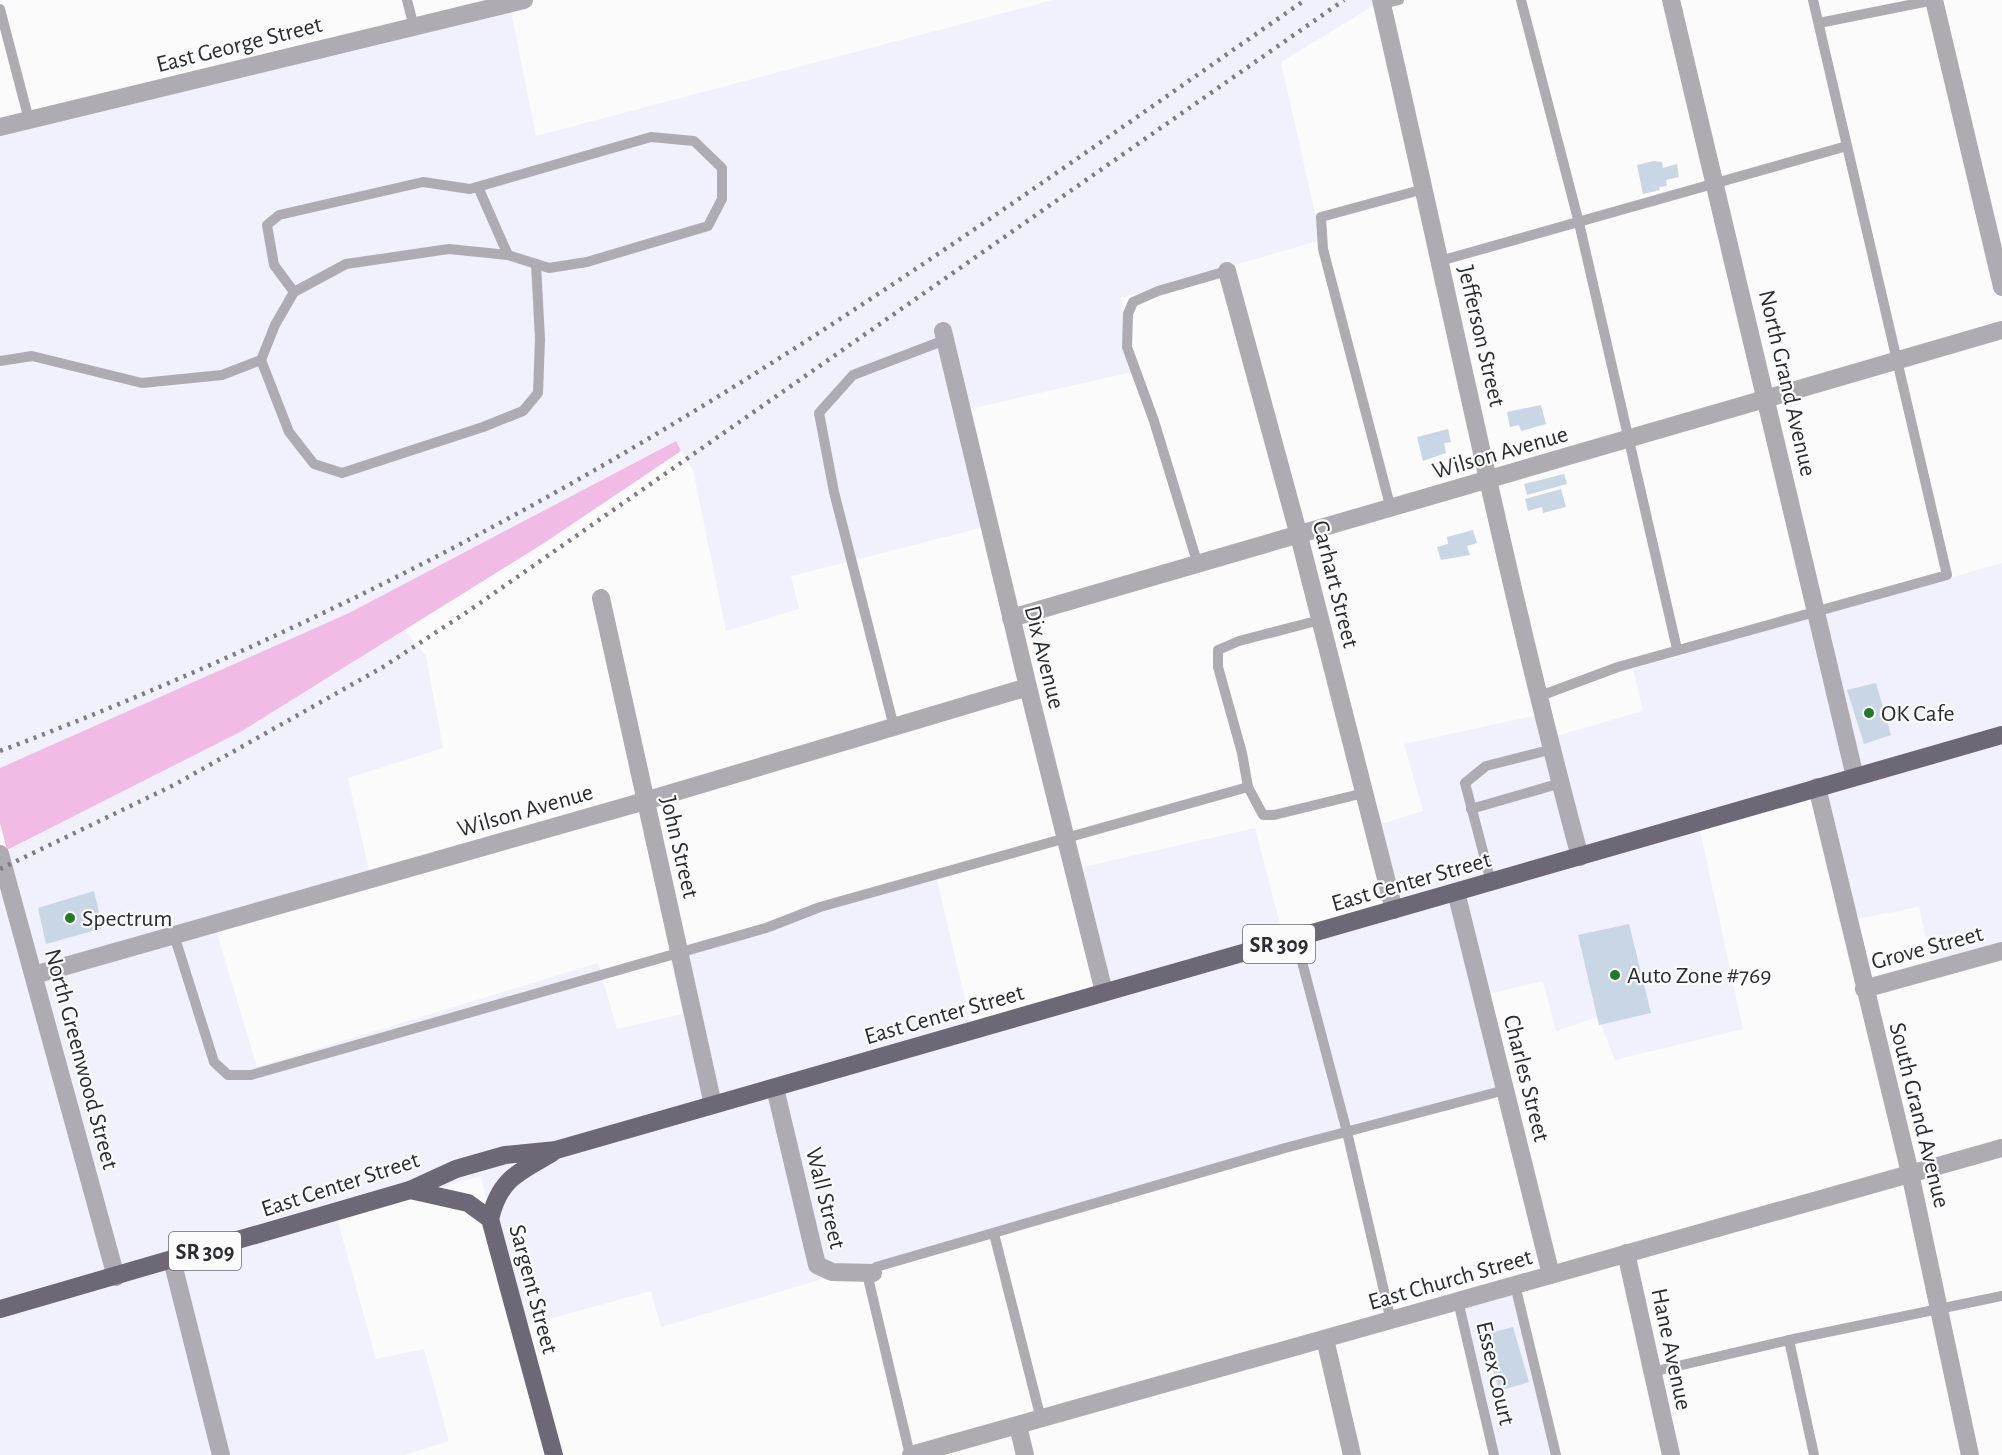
<svg xmlns="http://www.w3.org/2000/svg" width="2002" height="1455" viewBox="0 0 2002 1455" font-family="'Alegreya Sans',sans-serif">
	<rect width="100%" height="100%" fill="#fbfbfb"/>
	<g fill="#f0f1fc">
		<path d="M1053,0H1383L1281,62L1321,240L1121,298L1137,371L960,411L985,527L791,576L799,609L726,631L693,470L675,441L349,613L0,768V124L509,1L536,136Z"/>
		<path d="M2002,563V953L1933,973L1919,907L1839,922L1814,791L1700,830L1743,1029L1615,1060L1598,1017L1556,1031L1543,981L1477,997L1501,1092L873,1264L661,1327L651,1291L516,1328L481,1176L337,1218L376,1359L424,1349L449,1441L405,1455H0V854L242,731L405,630L426,656L443,748L348,778L370,875L212,916L257,1067L598,963L617,1029L683,1014L668,949L937,880L972,1029L1101,990L1070,870L1255,828L1284,939L1392,911L1367,828L1423,811L1404,744L1542,714L1549,738L1643,711L1633,669Z"/>
		<path d="M1516,1282L1558,1455H1494L1455,1297Z"/>
	</g>
	<path fill="#f1bbe6" d="M676,441L681,451L544,543L242,731L7,850L0,823V768L349,613Z"/>
	<g fill="#c8d6e5">
		<path d="M1654,161L1662,162L1663,168L1677,164L1679,177L1666,180L1667,186L1659,187L1660,190L1643,194L1637,165Z"/>
		<path d="M1541,405L1546,424L1521,431L1519,425L1510,427L1507,412Z"/>
		<path d="M1448,429L1451,442L1444,443L1446,453L1423,461L1417,437Z"/>
		<path d="M1564,474L1567,484L1527,495L1524,484Z"/>
		<path d="M1561,489L1566,507L1543,513L1542,507L1528,511L1525,499Z"/>
		<path d="M1473,530L1477,543L1467,546L1470,555L1441,560L1437,547L1448,544L1447,537Z"/>
		<path d="M1876,683L1891,735L1864,744L1847,690Z"/>
		<path d="M94,891L103,928L46,944L38,908Z"/>
		<path d="M1629,924L1651,1013L1599,1025L1578,935Z"/>
		<path d="M1513,1327L1529,1382L1499,1391L1483,1335Z"/>
	</g>
	<g fill="none" stroke-linecap="round" stroke-linejoin="round">
		<g stroke="#aeabb2" stroke-width="10">
			<path d="M407,0L414,27"/>
			<path d="M1521,0L1579,223L1677,649"/>
			<path d="M1382,4L1399,0"/>
			<path d="M0,9L29,120"/>
			<path d="M1819,23L1934,0"/>
			<path d="M478,187L508,255"/>
			<path d="M1440,261L1847,146"/>
			<path d="M261,360L289,432L314,464L342,473L483,427L523,411L538,393L540,339L536,264"/>
			<path d="M0,361L32,356L142,383L222,375L261,360L275,325L294,292L346,264L449,249L508,255L549,268L587,262L708,226L722,199V168L694,141L651,137L470,189L423,182L279,215L267,225L274,265L294,292"/>
			<path d="M1391,509L1323,249L1321,217L1424,189"/>
			<path d="M1198,565L1154,421L1127,347L1128,314L1133,302L1158,291L1227,271"/>
			<path d="M1540,696L1618,667L1947,575L1813,0"/>
			<path d="M894,727L834,492L819,413L853,375L945,340"/>
			<path d="M1248,787L1242,753L1218,667V650L1239,641L1320,620"/>
			<path d="M1471,809L1561,783"/>
			<path d="M1491,882L1465,783L1486,766L1553,749"/>
			<path d="M174,935L214,1062L228,1075H251L766,928L820,907L1248,787L1263,815H1274L1364,793"/>
			<path d="M1296,939L1347,1132L1391,1321"/>
			<path d="M994,1234L1041,1419"/>
			<path d="M1515,1285L1556,1455"/>
			<path d="M1458,1301L1494,1455"/>
			<path d="M1789,1340L1814,1455"/>
			<path d="M1652,1372L1789,1340L2002,1296"/>
			<path d="M910,1455L869,1282L876,1267L1285,1148L1505,1090"/>
		</g>
		<g stroke="#aeabb2" stroke-width="18">
			<path d="M1381,0C1447,286 1504,574 1580,857"/>
			<path d="M1671,0L1855,777"/>
			<path d="M1934,0L2002,287"/>
			<path d="M0,127L524,0"/>
			<path d="M1227,271L1299,536L1394,910"/>
			<path d="M943,331L1028,687L1104,992"/>
			<path d="M601,598L713,1105"/>
			<path d="M1011,618L2002,330"/>
			<path d="M1817,787L1910,1173L1970,1455"/>
			<path d="M0,854L116,1277"/>
			<path d="M1456,892L1551,1275"/>
			<path d="M34,975L645,801L1028,687"/>
			<path d="M1864,989L2002,951"/>
			<path d="M775,1088L817,1265L832,1272L873,1273"/>
			<path d="M1626,1253L1671,1455"/>
			<path d="M172,1260L221,1455"/>
			<path d="M1325,1339L1352,1455"/>
			<path d="M1018,1426L1025,1455"/>
			<path d="M911,1455L2002,1148"/>
		</g>
		<g stroke="#6e6876" stroke-width="18">
			<path d="M410,1190L468,1203L490,1219L554,1455"/>
			<path d="M490,1219C500,1178 518,1173 552,1153"/>
			<path d="M0,1309L410,1190L456,1169L505,1155L556,1150L2002,735"/>
		</g>
		<g stroke="#7c7d81" stroke-width="4.5" stroke-dasharray="3 6" stroke-linecap="butt">
			<path d="M0,751C220,668 433,566 636,446C867,310 1084,153 1305,0"/>
			<path d="M0,869L174,785L383,667L470,610L1344,0"/>
		</g>
	</g>
	<g fill="#207a28" stroke="#fbfbfb" stroke-width="2">
		<circle cx="1869" cy="713" r="6"/>
		<circle cx="70" cy="918" r="6"/>
		<circle cx="1615" cy="975" r="6"/>
	</g>
	<g text-anchor="middle" stroke-width="4.5" stroke-linejoin="round" paint-order="stroke">
		<g fill="#fbfbfb" stroke="#6a6b70" stroke-width="1.5">
			<rect x="1243" y="925" width="72" height="38" rx="4.5"/>
			<rect x="169" y="1232" width="72" height="38" rx="4.5"/>
		</g>
		<g font-size="22" font-weight="bold" fill="#2c2d34">
			<text x="1279" y="952">SR 309</text>
			<text x="205" y="1259">SR 309</text>
		</g>
		<g font-size="24" fill="#2c2d34" stroke="#fbfbfb">
			<text transform="translate(239 44) rotate(-14)" y="8">East George Street</text>
			<text transform="translate(1482 336) rotate(77)" y="8">Jefferson Street</text>
			<text transform="translate(1788 383) rotate(77)" y="8">North Grand Avenue</text>
			<text transform="translate(1500 452) rotate(-16)" y="8">Wilson Avenue</text>
			<text transform="translate(1336 584) rotate(76)" y="8">Carhart Street</text>
			<text transform="translate(1045 657) rotate(76)" y="8">Dix Avenue</text>
			<text transform="translate(525 810) rotate(-16)" y="8">Wilson Avenue</text>
			<text transform="translate(680 847) rotate(77)" y="8">John Street</text>
			<text transform="translate(1411 881) rotate(-16)" y="8">East Center Street</text>
			<text transform="translate(1927 947) rotate(-15)" y="8">Grove Street</text>
			<text transform="translate(944 1014) rotate(-16)" y="8">East Center Street</text>
			<text transform="translate(82 1059) rotate(75)" y="8">North Greenwood Street</text>
			<text transform="translate(1527 1078) rotate(76)" y="8">Charles Street</text>
			<text transform="translate(1920 1115) rotate(76)" y="8">South Grand Avenue</text>
			<text transform="translate(340 1184) rotate(-18)" y="8">East Center Street</text>
			<text transform="translate(826 1198) rotate(76)" y="8">Wall Street</text>
			<text transform="translate(1450 1279) rotate(-16)" y="8">East Church Street</text>
			<text transform="translate(534 1289) rotate(75)" y="8">Sargent Street</text>
			<text transform="translate(1672 1349) rotate(78)" y="8">Hane Avenue</text>
			<text transform="translate(1496 1373) rotate(77)" y="8">Essex Court</text>
		</g>
		<g font-size="24" fill="#2c2d34" stroke="#fbfbfb" text-anchor="start">
			<text x="1881" y="721">OK Cafe</text>
			<text x="82" y="926">Spectrum</text>
			<text x="1627" y="983">Auto Zone #769</text>
		</g>
	</g>
</svg>
